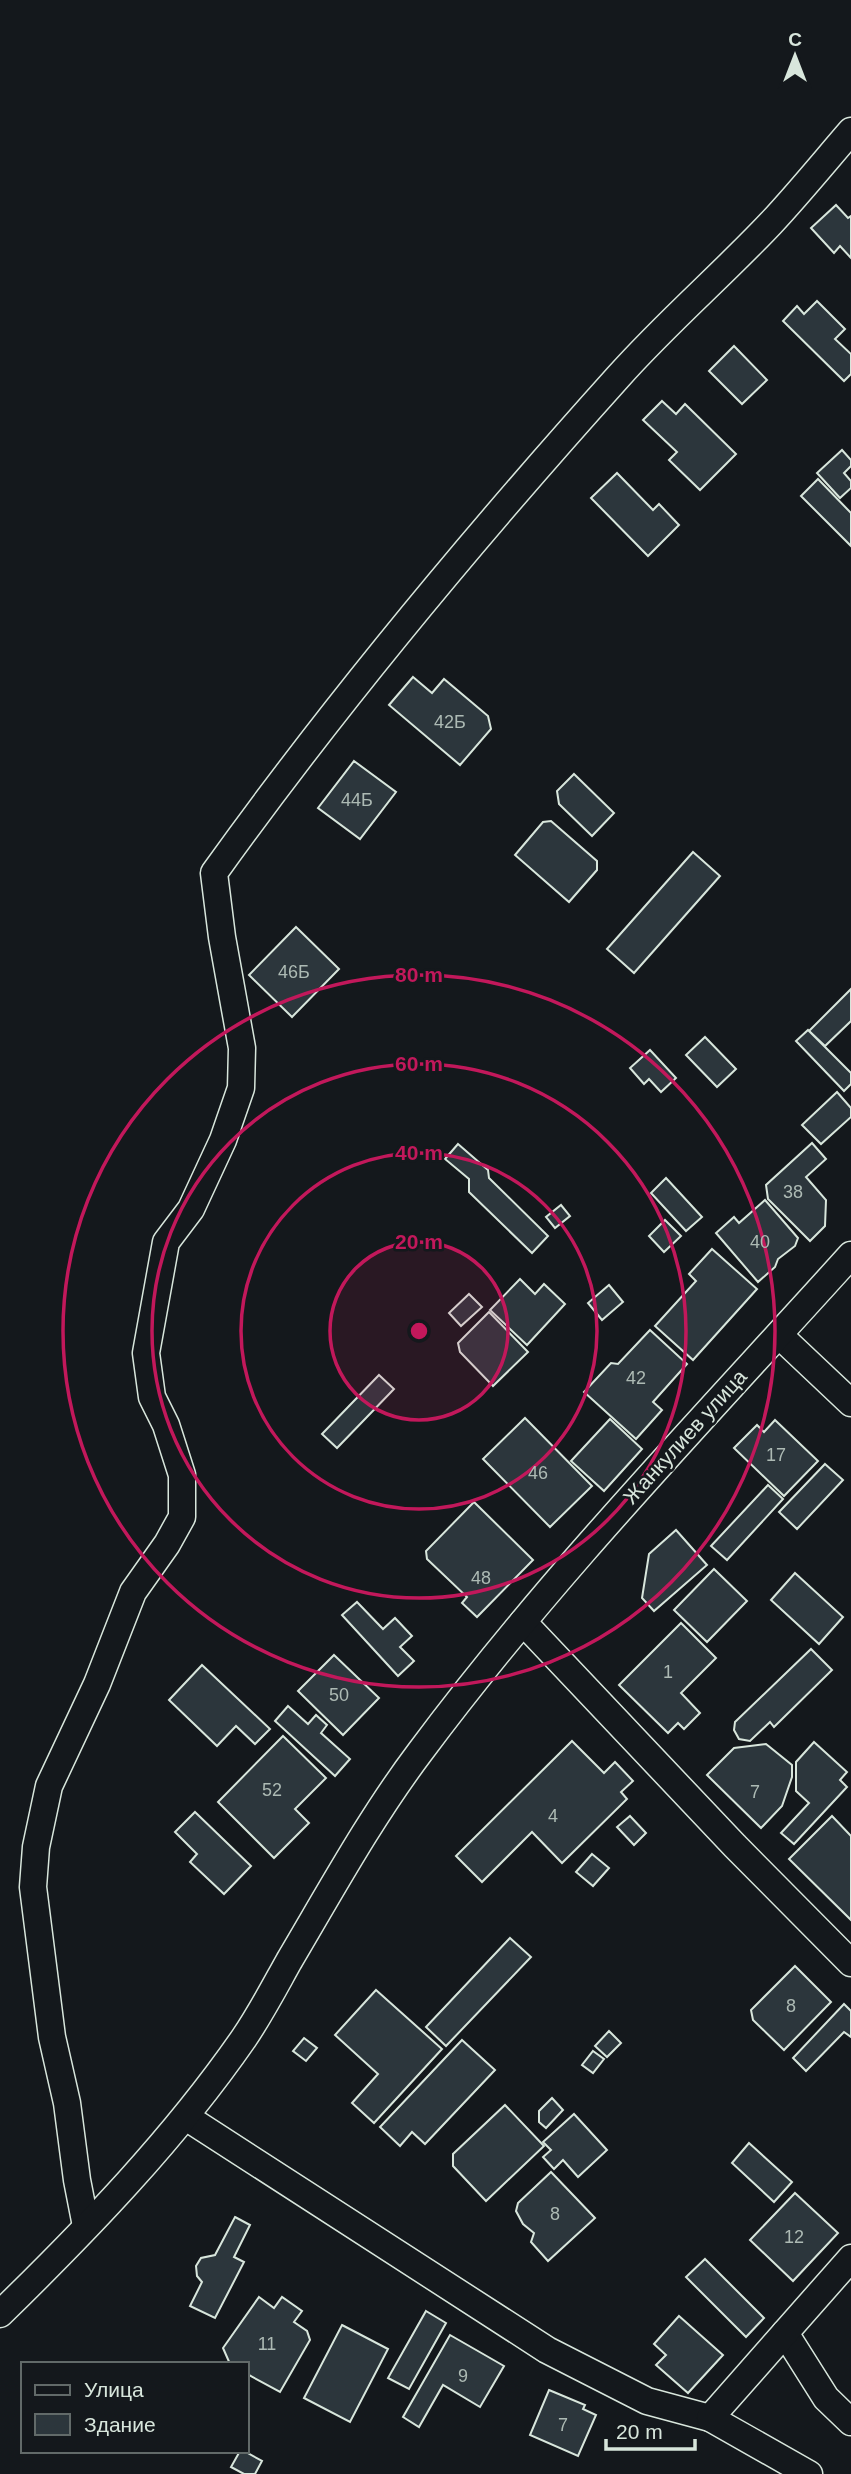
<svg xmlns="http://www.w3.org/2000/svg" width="851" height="2474" viewBox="0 0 851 2474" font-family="Arial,sans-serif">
	<rect width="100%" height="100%" fill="#14181c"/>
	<g fill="#2c363c" stroke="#d8e6dc" stroke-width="2">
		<path d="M836,205L848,218L851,216V258L840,246L834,253L811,228Z"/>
		<path d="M817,301L845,329L835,339L851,354V374L844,381L783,321L797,306L804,314Z"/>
		<path d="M734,346L767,380L742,404L709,371Z"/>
		<path d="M662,401L676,414L685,404L736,454L700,490L669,460L677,452L643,420Z"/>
		<path d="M842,450L851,460V466L844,473L851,481V488L840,498L817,473Z"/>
		<path d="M617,473L653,510L659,504L679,525L648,556L591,498Z"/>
		<path d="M818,479L851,513V546L801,496Z"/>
		<path d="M413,677L432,693L444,679L488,716L491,729L460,765L389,705Z"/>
		<path d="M354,761L396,792L360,839L318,808Z"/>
		<path d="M574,774L614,813L592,836L559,804L557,791Z"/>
		<path d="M551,821L597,861V870L569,902L515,855L543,822Z"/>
		<path d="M693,852L720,876L634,973L607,949Z"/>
		<path d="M296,927L339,969L292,1017L249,975Z"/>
		<path d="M851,989V1021L825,1046L809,1031Z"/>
		<path d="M808,1030L851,1073V1084L844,1091L796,1041Z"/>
		<path d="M705,1037L736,1069L717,1087L686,1055Z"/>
		<path d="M650,1050L676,1078L661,1092L649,1079L644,1084L630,1068Z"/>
		<path d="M837,1092L851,1108V1117L821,1144L802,1125Z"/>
		<path d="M812,1143L826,1159L806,1177L826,1200L825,1226L810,1241L768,1199L766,1185Z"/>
		<path d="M458,1144L488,1170L489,1178L548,1236L532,1253L469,1192V1179L445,1159Z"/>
		<path d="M666,1178L702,1217L686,1231L651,1193Z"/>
		<path d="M765,1200L798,1238L795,1246L778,1259L775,1267L758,1282L716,1233L734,1217L739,1223Z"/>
		<path d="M561,1205L570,1216L555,1228L546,1217Z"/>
		<path d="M665,1220L681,1236L664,1252L649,1236Z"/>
		<path d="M712,1249L757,1289L693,1360L655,1326L696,1281L689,1274Z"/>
		<path d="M520,1279L535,1294L544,1284L565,1304L527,1345L490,1310Z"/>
		<path d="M609,1285L623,1302L602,1320L588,1303Z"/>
		<path d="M469,1294L482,1307L461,1326L449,1313Z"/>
		<path d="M489,1312L528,1352L493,1386L460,1352L458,1343Z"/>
		<path d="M650,1330L687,1364L653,1402L662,1410L636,1439L584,1392L611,1363L618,1364Z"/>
		<path d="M379,1375L394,1389L337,1448L322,1434Z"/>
		<path d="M525,1418L592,1486L550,1527L483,1459Z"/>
		<path d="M610,1419L642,1449L604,1491L571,1461Z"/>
		<path d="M775,1420L818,1461L784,1496L734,1448L757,1425L764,1432Z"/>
		<path d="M825,1464L843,1480L797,1529L779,1512Z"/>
		<path d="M768,1485L783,1499L727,1560L711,1546Z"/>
		<path d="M474,1502L533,1560L477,1617L462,1603L467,1597L427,1559L426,1551Z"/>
		<path d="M676,1530L707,1565L654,1611L642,1598L649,1554Z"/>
		<path d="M714,1569L747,1601L707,1642L674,1610Z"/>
		<path d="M795,1573L843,1617L819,1644L771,1600Z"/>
		<path d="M357,1602L383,1629L395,1618L412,1636L400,1647L414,1661L398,1676L342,1615Z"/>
		<path d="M681,1623L716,1658L681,1693L700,1713L684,1729L678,1723L668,1733L619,1685Z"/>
		<path d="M811,1649L832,1670L774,1727L770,1722L750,1741L739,1739L734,1730L735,1722Z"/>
		<path d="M334,1655L379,1698L343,1735L298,1691Z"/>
		<path d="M202,1665L270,1729L255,1744L236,1726L217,1746L169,1700Z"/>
		<path d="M288,1706L308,1724L316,1715L327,1725L321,1733L350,1759L335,1776L275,1721Z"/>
		<path d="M283,1736L326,1778L295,1809L309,1823L274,1858L218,1802Z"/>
		<path d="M572,1741L604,1773L615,1762L633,1781L621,1792L627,1799L562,1863L532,1832L482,1882L456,1856Z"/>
		<path d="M814,1742L847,1772L840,1780L847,1787L794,1844L781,1833L809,1803L796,1791V1762Z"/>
		<path d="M766,1744L792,1765V1777L782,1806L761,1828L707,1775L734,1748Z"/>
		<path d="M195,1812L251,1866L224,1894L190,1862L197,1854L175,1832Z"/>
		<path d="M630,1816L646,1833L634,1845L617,1827Z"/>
		<path d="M832,1816L851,1836V1920L789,1859Z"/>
		<path d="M592,1854L609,1868L593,1886L576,1872Z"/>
		<path d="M510,1938L531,1957L446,2046L426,2027Z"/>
		<path d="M795,1966L831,2002L784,2050L753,2020L751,2010Z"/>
		<path d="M376,1990L442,2049L374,2123L352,2103L378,2074L335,2035Z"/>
		<path d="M844,2004L851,2011V2037L844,2032L806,2071L793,2058Z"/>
		<path d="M609,2031L621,2043L607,2057L595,2046Z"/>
		<path d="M304,2038L317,2048L306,2061L293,2051Z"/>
		<path d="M462,2040L495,2070L425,2144L412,2132L400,2146L380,2127Z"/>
		<path d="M593,2051L604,2059L593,2073L582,2065Z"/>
		<path d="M552,2098L563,2110L546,2128L539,2122V2111Z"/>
		<path d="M505,2105L544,2146L486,2201L453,2166V2154Z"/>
		<path d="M574,2114L607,2150L578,2177L563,2160L554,2169L543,2157L551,2150L543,2142Z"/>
		<path d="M749,2143L792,2182L774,2202L732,2163Z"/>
		<path d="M551,2172L595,2218L548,2261L531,2242L534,2233L523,2224L516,2211L518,2203Z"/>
		<path d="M795,2193L838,2233L793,2281L750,2240Z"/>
		<path d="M235,2217L250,2225L234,2257L244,2262L215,2318L190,2306L202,2282L197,2276L196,2266L201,2258L215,2255Z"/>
		<path d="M705,2259L764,2318L746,2337L686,2277Z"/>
		<path d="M259,2297L274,2308L282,2297L302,2311L294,2322L307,2331L310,2340L280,2392L247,2374V2364H230L223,2348Z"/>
		<path d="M426,2311L446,2323L409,2389L388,2378Z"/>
		<path d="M679,2316L723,2355L688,2393L656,2365L666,2355L654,2344Z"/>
		<path d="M342,2325L388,2349L350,2422L304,2398Z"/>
		<path d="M450,2335L504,2366L480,2407L443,2385L419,2427L403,2417Z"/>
		<path d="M549,2390L585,2405L583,2409L596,2415L578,2456L530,2435Z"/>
		<path d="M240,2451H244L262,2461L255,2474H244L231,2467Z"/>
	</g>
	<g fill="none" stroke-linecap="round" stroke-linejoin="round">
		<defs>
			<g id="street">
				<path d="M779,1335L851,1403"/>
				<path d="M523,1622L735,1846L851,1963"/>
				<path d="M186,2117L547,2350L647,2401L710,2418"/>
				<path d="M86,2226L77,2180L67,2103L52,2037L33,1887L36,1847L49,1786L97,1684L133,1592L167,1544L182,1517V1475L166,1425L152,1397L146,1353L166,1242L191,1209L223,1140L241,1088L242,1048L222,937L214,873C338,700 476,535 618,377C666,323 722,275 771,223C799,193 825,161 851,131"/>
				<path d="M0,2314C88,2228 174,2139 244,2038C261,2013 275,1986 289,1961C331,1890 371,1817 420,1752C551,1576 704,1418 851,1255"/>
				<path d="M785,2333L826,2398L851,2422"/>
				<path d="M809,2474L710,2418L851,2258"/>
			</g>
		</defs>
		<use href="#street" stroke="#d8e6dc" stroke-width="29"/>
		<use href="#street" stroke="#14181c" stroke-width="26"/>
	</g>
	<circle cx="419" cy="1331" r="89" fill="#c2185b" fill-opacity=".12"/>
	<g fill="none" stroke="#c2185b" stroke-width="3.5">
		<circle cx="419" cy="1331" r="89"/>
		<circle cx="419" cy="1331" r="178"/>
		<circle cx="419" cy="1331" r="267"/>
		<circle cx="419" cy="1331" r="356"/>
	</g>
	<g text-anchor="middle" stroke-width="5" stroke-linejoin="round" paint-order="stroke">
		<g font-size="18" fill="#adbab4">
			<text x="450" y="728">42Б</text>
			<text x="357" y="806">44Б</text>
			<text x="294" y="978">46Б</text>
			<text x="793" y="1198">38</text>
			<text x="760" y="1248">40</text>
			<text x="636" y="1384">42</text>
			<text x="776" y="1461">17</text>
			<text x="538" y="1479">46</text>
			<text x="481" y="1584">48</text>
			<text x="668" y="1678">1</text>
			<text x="339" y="1701">50</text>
			<text x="272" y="1796">52</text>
			<text x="755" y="1798">7</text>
			<text x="553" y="1822">4</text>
			<text x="791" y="2012">8</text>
			<text x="555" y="2220">8</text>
			<text x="794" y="2243">12</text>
			<text x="267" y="2350">11</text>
			<text x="463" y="2382">9</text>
			<text x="563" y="2431">7</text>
		</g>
		<g font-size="21" fill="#d8e6dc" stroke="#14181c">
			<text transform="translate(685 1437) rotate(-48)" y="7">Жанкулиев улица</text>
		</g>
	</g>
	<circle cx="419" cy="1331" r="10" fill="#c2185b" stroke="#14181c" stroke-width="3.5"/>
	<g font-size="21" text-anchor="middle" font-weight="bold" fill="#c2185b" stroke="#14181c" stroke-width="5" stroke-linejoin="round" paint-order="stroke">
		<text x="419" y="982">80 m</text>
		<text x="419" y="1071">60 m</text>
		<text x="419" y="1160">40 m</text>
		<text x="419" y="1249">20 m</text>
	</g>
	<rect x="21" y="2362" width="228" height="91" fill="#14181c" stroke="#626a69" stroke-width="2"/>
	<rect x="35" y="2385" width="35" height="10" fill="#14181c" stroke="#626a69" stroke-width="2"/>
	<text x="84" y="2397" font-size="21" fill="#d8e6dc">Улица</text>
	<rect x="35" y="2414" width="35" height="21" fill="#2c363c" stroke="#626a69" stroke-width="2"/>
	<text x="84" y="2432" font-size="21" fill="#d8e6dc">Здание</text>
	<g transform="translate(795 56)" stroke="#14181c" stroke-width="5" paint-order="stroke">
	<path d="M0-5L12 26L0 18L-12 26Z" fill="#d8e6dc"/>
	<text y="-10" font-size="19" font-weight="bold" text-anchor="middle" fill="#d8e6dc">С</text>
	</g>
	<path d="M606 2439v10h89v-10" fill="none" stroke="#d8e6dc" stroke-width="3.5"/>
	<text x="616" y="2439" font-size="21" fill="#d8e6dc" stroke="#14181c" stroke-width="5" paint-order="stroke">20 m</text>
</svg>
